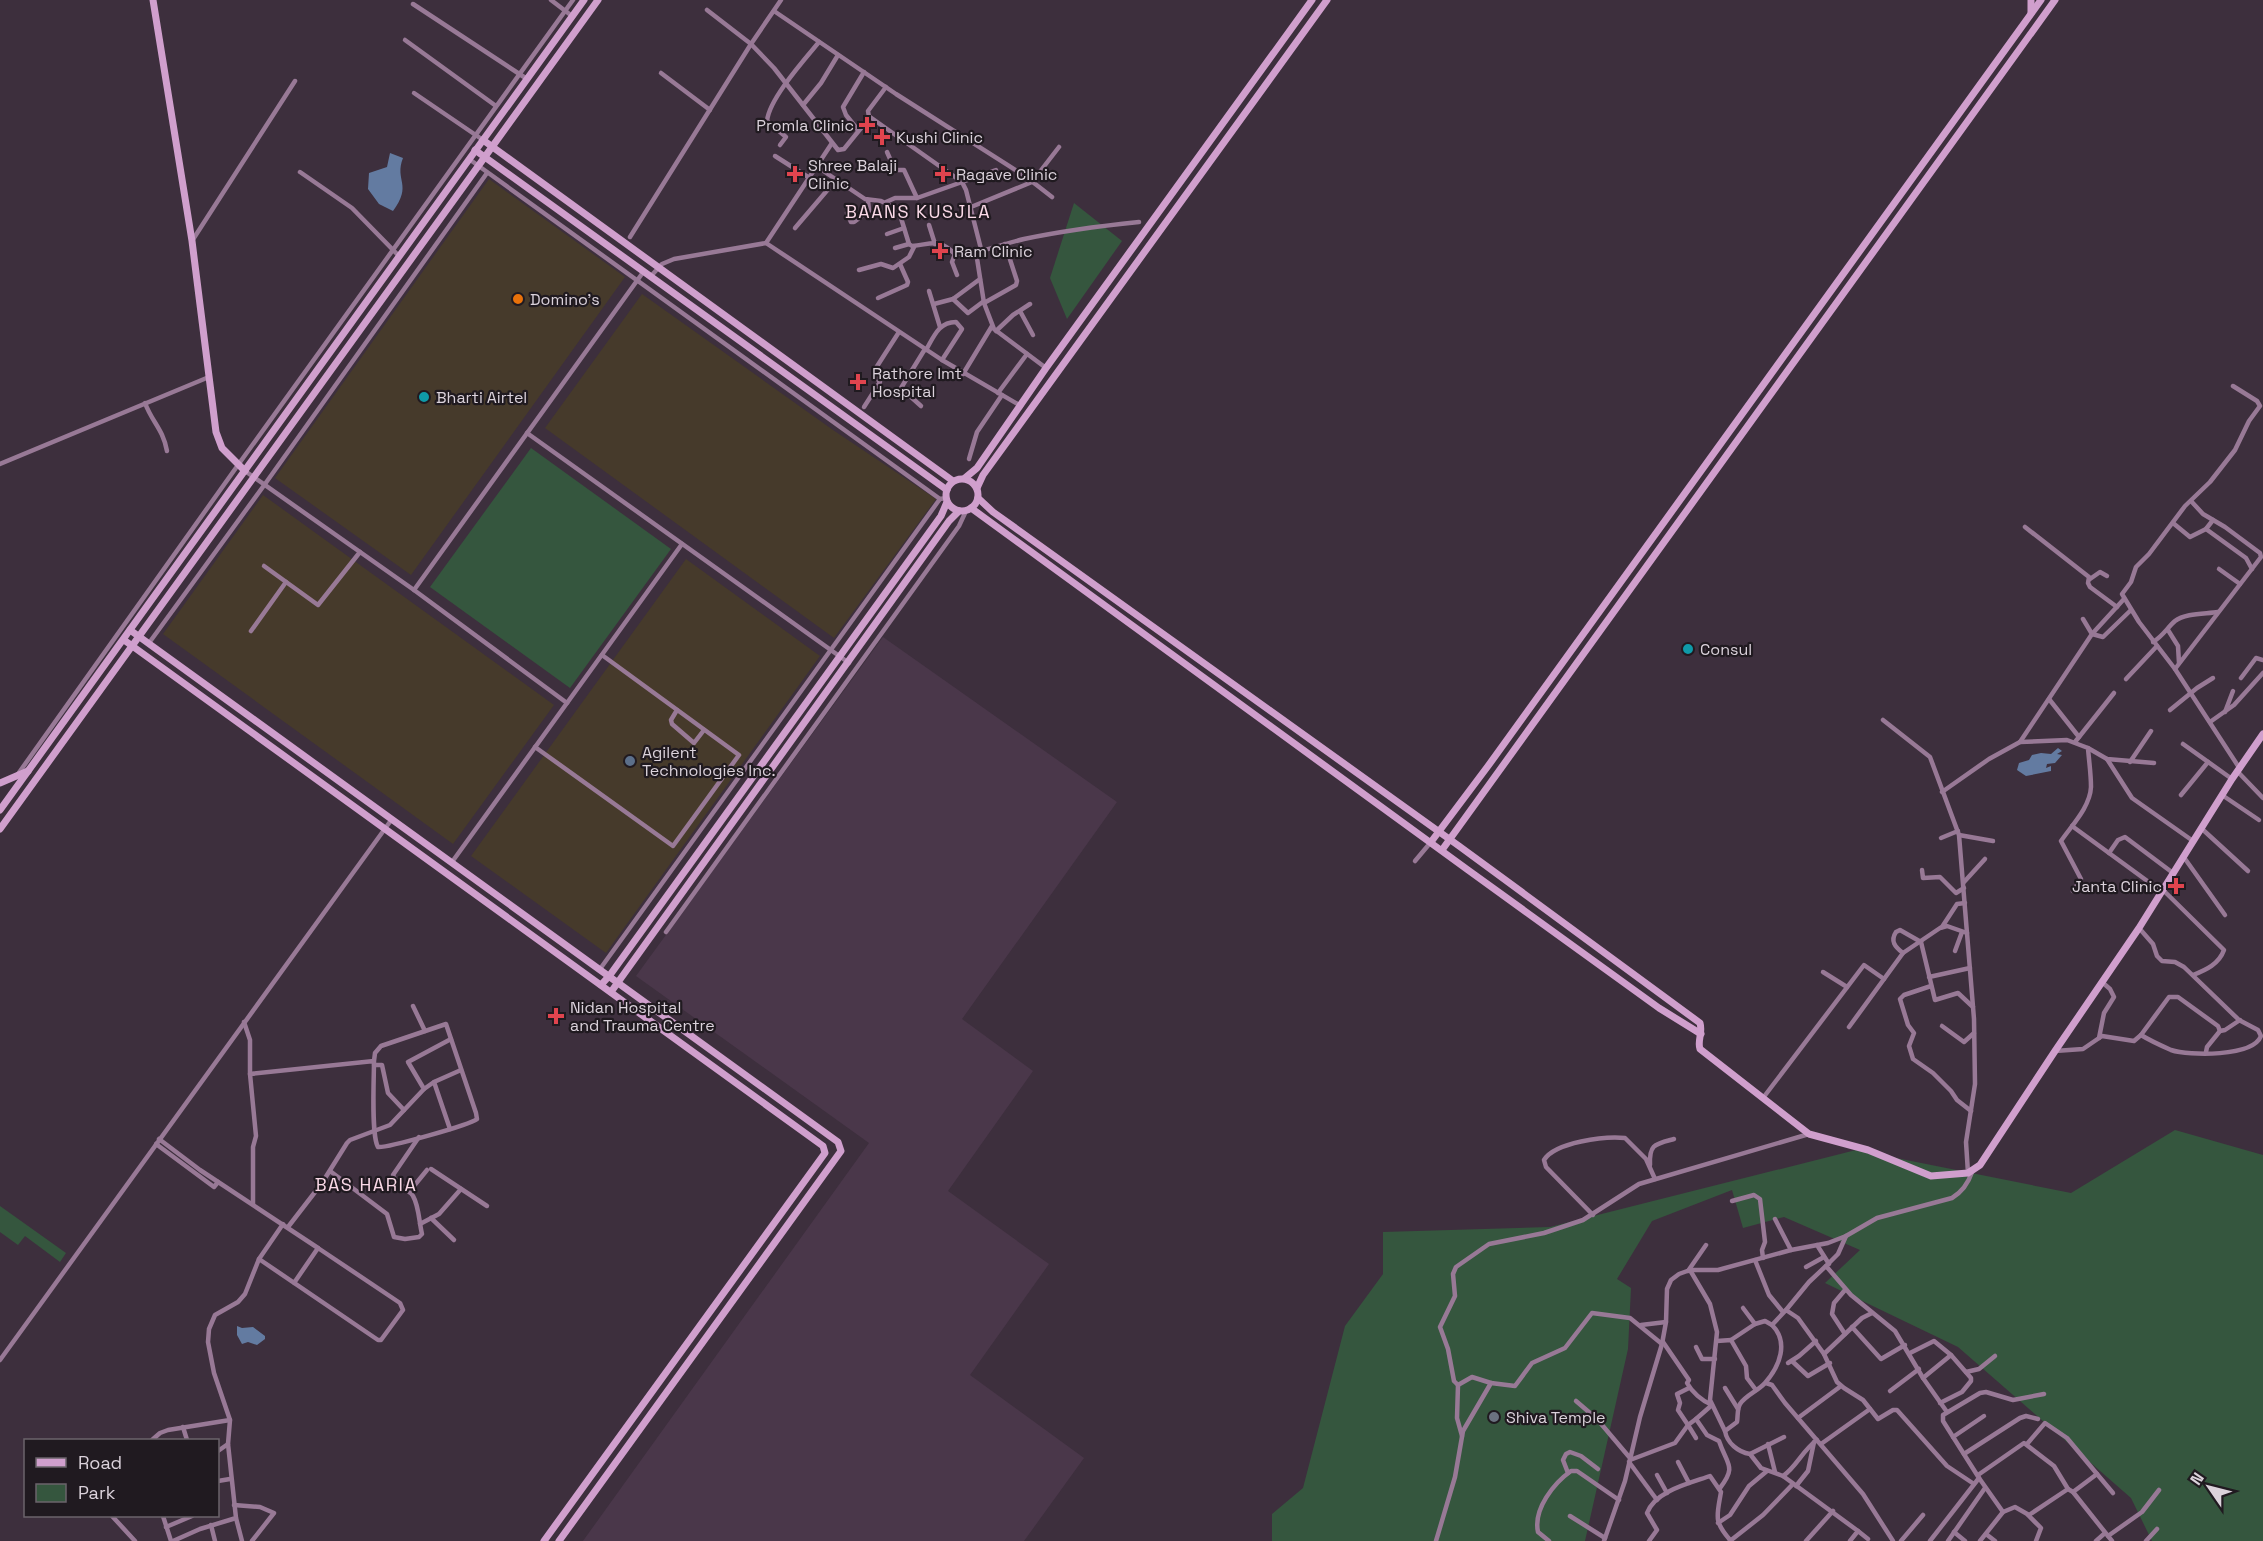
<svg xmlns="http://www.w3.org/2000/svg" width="2263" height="1541" viewBox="0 0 2263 1541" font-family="'Space Grotesk',sans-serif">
	<rect width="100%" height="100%" fill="#3d2f3d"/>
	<g fill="#463a2b">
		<path d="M489,179L625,277L411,575L275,478Z"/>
		<path d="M642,294L833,430L936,499L834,638L545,428Z"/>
		<path d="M263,495L554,705L453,844L163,634Z"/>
		<path d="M686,559L820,656L606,953L471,856Z"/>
	</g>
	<path fill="#4a374a" d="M883,637L1117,802L962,1019L1033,1071L948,1191L1049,1264L970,1375L1084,1458L1024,1541H583L869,1143L636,976Z"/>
	<g fill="#35563e">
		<path d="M1074,203L1122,241L1067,319L1050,278Z"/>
		<path d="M531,448L671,549L570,688L430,587Z"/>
		<path d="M2175,1130L2263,1155V1541H2152L2131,1498L1958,1347L1825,1283L1860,1250L1784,1217L1743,1228L1732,1190L1652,1221L1617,1279L1631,1288L1628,1349L1585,1541H1272V1514L1303,1488L1345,1326L1383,1274V1232L1550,1227L1856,1150L2071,1193Z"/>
		<path d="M0,1206L66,1253L60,1262L25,1236L18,1245L0,1232Z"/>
	</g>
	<g fill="#637ba1">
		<path d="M390,153L403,158C394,181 413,184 393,211L379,204L368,189L369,173L387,167Z"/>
		<path d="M2058,748L2062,751L2057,754L2062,755L2055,763L2047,764L2046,768L2051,766V771L2026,776L2017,770L2019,763L2029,760L2032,755L2041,753L2051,754Z"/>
		<path d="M237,1326L242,1328L253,1327L265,1336V1339L257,1345L248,1342L242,1344L237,1335Z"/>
	</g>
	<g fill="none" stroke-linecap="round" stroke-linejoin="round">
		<g stroke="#987996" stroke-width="4.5">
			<path d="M551,0L572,16"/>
			<path d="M413,4L527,79"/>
			<path d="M707,10L751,44L774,68L838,150L844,149L870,117L962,182L966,190L981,249"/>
			<path d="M774,11L896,94L1025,176L1052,197"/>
			<path d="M405,40L496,106"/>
			<path d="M661,73L710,110"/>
			<path d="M414,93L483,140"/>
			<path d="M803,105L821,83L838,55"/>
			<path d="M869,117L868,111L886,87"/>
			<path d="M858,130L846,115L843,107L864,72"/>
			<path d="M780,145L786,137L767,121C769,99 804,60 819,42"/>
			<path d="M887,152L895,170H904L917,198"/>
			<path d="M775,156L808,177"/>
			<path d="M469,159L940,499"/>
			<path d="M816,166L865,199L881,201L889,205L901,218L909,244L912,246C933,244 938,238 955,254C978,255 1002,244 1024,239C1062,231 1100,226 1139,222"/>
			<path d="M300,172L352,208L399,256"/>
			<path d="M886,202L895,198H917L996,170"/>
			<path d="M971,207L1032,182L1059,147"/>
			<path d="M847,213L851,222H854L869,211L868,200"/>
			<path d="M929,225L935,244"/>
			<path d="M795,228L836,180"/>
			<path d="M887,234L904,228"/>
			<path d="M630,237L751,44L781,0"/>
			<path d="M192,241L295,81"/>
			<path d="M766,243L942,360L1021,406"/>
			<path d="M895,248L909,244"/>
			<path d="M976,252L984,303L994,329L1046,368"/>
			<path d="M955,254L952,262L957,275"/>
			<path d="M859,270L881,264L893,268L909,257L914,247"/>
			<path d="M651,276L662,264L674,259L766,243L832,143"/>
			<path d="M929,291L940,327"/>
			<path d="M878,298L907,285L908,282L900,264"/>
			<path d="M953,299L968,313L984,301"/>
			<path d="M984,303L1016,285L1017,281L1005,244"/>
			<path d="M934,304L953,299L980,279"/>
			<path d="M1020,311L1033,335"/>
			<path d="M996,331L1013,315L1030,304"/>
			<path d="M926,350C934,336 939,322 956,322L962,329L942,360"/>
			<path d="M963,374L992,326"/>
			<path d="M2233,386L2257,401L2260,406L2249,421L2235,450L2210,482L2185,506L2149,554L2136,567L2131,582L2122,594L2139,622L2175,669L2240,769"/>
			<path d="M998,393L1027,354"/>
			<path d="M145,403C152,422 163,429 167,451"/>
			<path d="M921,406L901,388L925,349"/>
			<path d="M864,407L880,382L874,375V371L899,332"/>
			<path d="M527,433L849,663"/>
			<path d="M969,459L977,432L1002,395"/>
			<path d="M0,464L209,377"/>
			<path d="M245,471L414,590L567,703"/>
			<path d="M2173,523L2190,537L2206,529L2213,520"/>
			<path d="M2025,527L2089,577L2088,583L2090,587L2117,607"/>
			<path d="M2206,529L2246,558L2252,569"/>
			<path d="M264,566L318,605L360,552"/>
			<path d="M2219,569L2240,584"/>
			<path d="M2090,579L2100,572L2107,576"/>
			<path d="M414,590L644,271"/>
			<path d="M2124,599L2092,634L2103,637L2131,610"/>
			<path d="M2168,630L2178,646L2179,663"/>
			<path d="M251,631L286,582"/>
			<path d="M2153,642C2163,636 2167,628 2175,621C2185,613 2206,614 2218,612"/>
			<path d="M149,643L265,484L487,173"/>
			<path d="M2175,669L2261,557L2260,553L2225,527L2203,514L2191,501"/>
			<path d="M2241,678L2256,658L2263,660"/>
			<path d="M2126,679L2157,646"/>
			<path d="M2049,699L2079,737"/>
			<path d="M677,710L671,720L672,724L694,743L704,730"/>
			<path d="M2170,710L2197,688L2213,678"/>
			<path d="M2225,712L2233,691"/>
			<path d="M1883,720L1930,757L1959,835L1974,1019L1975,1084L1966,1142L1968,1173"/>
			<path d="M2210,722L2234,705L2263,673"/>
			<path d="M2020,742L2092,634L2083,619"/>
			<path d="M2075,742L2114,693"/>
			<path d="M2183,744L2232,779"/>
			<path d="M535,747L673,846L739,755L602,655"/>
			<path d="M2088,748L2107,759L2154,763"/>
			<path d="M2107,759L2132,798L2193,841"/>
			<path d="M2130,762L2151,731"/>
			<path d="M2238,772L2263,798"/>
			<path d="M18,774L238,465L573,0"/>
			<path d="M1942,792L1989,759L2020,742L2067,740L2088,748C2089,761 2091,774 2091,787C2090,807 2072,825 2061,841L2081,879L2073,891"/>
			<path d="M2181,795L2208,762"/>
			<path d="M2222,795L2259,820"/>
			<path d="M2072,826L2161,891"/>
			<path d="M2201,828L2248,871"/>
			<path d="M1959,835L1993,841"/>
			<path d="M1941,838L1958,831"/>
			<path d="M2109,853L2118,840L2125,837L2173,873"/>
			<path d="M2183,856L2225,915"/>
			<path d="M1415,861L1431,842"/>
			<path d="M452,862L682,544"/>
			<path d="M1922,870L1923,878L1940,877L1956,893L1964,888"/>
			<path d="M1964,882L1985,859"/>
			<path d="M2162,889L2224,950C2219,964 2206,970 2193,975"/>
			<path d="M1942,927L1957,904L1965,903"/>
			<path d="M2139,928L2153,944L2157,956L2162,961L2175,962L2184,967L2239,1020L2258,1030L2261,1036C2253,1057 2189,1056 2171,1050C2162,1046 2149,1040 2141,1035"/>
			<path d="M666,932L959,526L966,511"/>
			<path d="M1921,942L1935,1000L1958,993L1973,1007"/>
			<path d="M1955,951L1962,932"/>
			<path d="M1903,953C1895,947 1890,941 1896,932L1900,930L1921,942"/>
			<path d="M600,969L937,503L940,499L946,498"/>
			<path d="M1823,972L1847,987"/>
			<path d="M1929,977L1970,968"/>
			<path d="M1931,986L1904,995L1900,999L1908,1025L1914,1033L1909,1046L1913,1059L1933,1073L1951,1091L1957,1100L1971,1111"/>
			<path d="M413,1006L425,1031"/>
			<path d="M244,1022L250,1040V1074L256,1136L253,1147V1204"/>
			<path d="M1942,1026L1964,1042L1974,1033"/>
			<path d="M1849,1027L1903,953L1940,928L1947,926L1967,933"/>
			<path d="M2099,1038L2104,1013L2114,997L2110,989L2102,982"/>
			<path d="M2055,1051L2083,1049L2102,1036L2134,1041L2141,1035L2169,997H2178L2218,1026L2220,1031"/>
			<path d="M2206,1052L2207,1047L2220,1031L2225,1030L2240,1020"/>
			<path d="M374,1065H382L388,1093L404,1110"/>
			<path d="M250,1074L374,1061L375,1053L381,1046L446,1024L476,1113L477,1119C470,1125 387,1148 378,1147C371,1135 374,1079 374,1061"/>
			<path d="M434,1082L461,1070"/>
			<path d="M424,1089L434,1082L450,1129"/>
			<path d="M1763,1098L1864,965L1884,979"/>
			<path d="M159,1139L200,1170L318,1248"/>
			<path d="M156,1144L214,1187L218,1182"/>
			<path d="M1650,1165C1649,1144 1655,1144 1674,1139"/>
			<path d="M431,1169L487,1206"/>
			<path d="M330,1171L387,1214L394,1237L405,1239L419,1237L422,1234C419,1222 419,1206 413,1196C408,1187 396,1185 393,1175L419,1137"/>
			<path d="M409,1192L427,1170"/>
			<path d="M1732,1201L1754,1195L1760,1199L1765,1242L1762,1250L1763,1258"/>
			<path d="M1593,1215L1546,1167L1544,1160C1555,1142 1605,1136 1625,1138L1646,1159L1655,1179"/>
			<path d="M431,1218L454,1240"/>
			<path d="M1775,1219L1791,1250"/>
			<path d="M420,1224L439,1214L461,1189"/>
			<path d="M288,1227L322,1183L347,1143L350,1140L390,1125L424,1089L408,1062L451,1039"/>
			<path d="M1846,1236L1838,1254L1826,1266L1851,1295L1895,1331L1923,1378L1947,1412"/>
			<path d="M1817,1245L1829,1264"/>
			<path d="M259,1259L378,1340H381L403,1310L400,1303L318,1248L294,1283"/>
			<path d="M1755,1260L1769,1295L1783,1312"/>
			<path d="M1806,1267L1824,1257"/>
			<path d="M1690,1270L1710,1304L1717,1332L1710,1400L1725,1431"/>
			<path d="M1688,1271L1706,1245"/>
			<path d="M1845,1290L1834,1303L1832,1314L1845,1334"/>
			<path d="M1743,1308L1755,1324"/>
			<path d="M1786,1310L1809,1282L1826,1266"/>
			<path d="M1641,1325L1666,1322"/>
			<path d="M1852,1327L1881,1359L1905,1345"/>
			<path d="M1731,1340L1755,1324L1765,1321L1772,1325"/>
			<path d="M1717,1341L1731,1340L1746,1366L1747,1378L1756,1390"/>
			<path d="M1663,1342L1689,1380L1687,1383C1692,1392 1702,1401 1712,1405L1696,1419"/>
			<path d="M1696,1347L1702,1359H1715"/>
			<path d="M1910,1353L1934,1341L1951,1355"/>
			<path d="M1824,1354L1837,1382L1844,1388L1863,1400L1878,1419L1893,1410H1897L1947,1466L1974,1484"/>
			<path d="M0,1360L392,819"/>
			<path d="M1792,1361L1808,1376L1830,1363"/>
			<path d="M1788,1363L1799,1356L1816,1341"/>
			<path d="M1966,1372L1979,1369L1995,1356"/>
			<path d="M1923,1378L1951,1355L1971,1378V1381L1962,1392L1940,1403"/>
			<path d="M1491,1383L1472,1377L1458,1385L1454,1381L1448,1349L1440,1327L1455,1296L1453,1274L1456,1267L1489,1244L1544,1233L1583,1220L1639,1184L1809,1134"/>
			<path d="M1766,1383L1772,1385L1785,1403L1863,1494L1893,1541"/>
			<path d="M1458,1385L1457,1418L1462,1436"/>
			<path d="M1725,1388L1738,1409"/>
			<path d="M1890,1391L1919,1369"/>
			<path d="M1576,1401L1597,1419L1630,1458"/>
			<path d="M1798,1418L1841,1386"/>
			<path d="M183,1427L187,1440"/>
			<path d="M1953,1437L1984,1416"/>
			<path d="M1696,1438L1688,1425L1696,1419L1707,1435L1719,1441C1727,1465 1737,1466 1720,1488"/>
			<path d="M152,1440L160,1433L168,1430L230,1420"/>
			<path d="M1768,1444L1775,1472"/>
			<path d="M1821,1444L1870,1409"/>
			<path d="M2027,1444L2045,1423L2067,1438L2097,1474L2073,1492"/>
			<path d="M218,1451L228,1444"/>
			<path d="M1750,1454L1784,1437"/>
			<path d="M1964,1454L2020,1418L2026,1416L2038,1419"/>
			<path d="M1630,1460L1675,1443L1688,1425L1678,1410L1680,1403L1677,1394L1689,1388"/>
			<path d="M1629,1462L1657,1500"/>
			<path d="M1678,1462L1689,1483"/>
			<path d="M1568,1473L1563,1460L1566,1454L1570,1452L1581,1456L1598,1469"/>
			<path d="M2097,1474L2113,1493"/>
			<path d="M1657,1475L1667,1493"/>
			<path d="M1978,1475L2024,1443L2054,1466L2068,1489"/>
			<path d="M1783,1476C1797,1466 1802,1451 1817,1440"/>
			<path d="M1979,1478L2003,1512"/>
			<path d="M218,1481L230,1479"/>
			<path d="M1796,1486L1808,1471L1814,1442"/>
			<path d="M234,1505L260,1507L274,1513L252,1541"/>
			<path d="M2028,1515L2041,1528L2036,1541"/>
			<path d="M112,1516L135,1541"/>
			<path d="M163,1516L171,1541"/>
			<path d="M1570,1516L1605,1538"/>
			<path d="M236,1518L242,1541"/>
			<path d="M1718,1523L1730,1515L1749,1486L1767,1471"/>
			<path d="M211,1525L215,1541"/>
			<path d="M166,1527L192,1516"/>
			<path d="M1858,1531L1868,1539"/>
			<path d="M1954,1532L1965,1541"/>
			<path d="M1986,1534L1995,1541"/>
			<path d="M2108,1536L2142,1512L2159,1490"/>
			<path d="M173,1541L200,1529L236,1518L228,1444L230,1420L214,1373L208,1342L209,1329L215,1315L238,1302L245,1294L259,1259L283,1224"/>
			<path d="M1436,1541L1455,1477L1463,1431L1491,1383L1515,1386L1532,1363L1565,1348L1592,1313L1630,1318L1662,1344"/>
			<path d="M1549,1541L1538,1532C1533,1509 1554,1483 1571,1471H1577L1619,1500"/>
			<path d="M1604,1541L1625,1481L1640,1417L1662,1344L1666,1322L1667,1289L1671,1280L1679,1274L1690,1270H1718L1791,1250L1828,1243L1846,1236L1877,1218L1952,1198C1962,1192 1968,1184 1972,1172"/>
			<path d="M1649,1541L1657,1530L1647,1513C1655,1491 1690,1483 1710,1476L1721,1492C1717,1516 1713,1521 1731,1541"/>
			<path d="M1730,1541L1763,1515L1793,1484"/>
			<path d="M1806,1541L1833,1511"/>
			<path d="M1850,1541L1858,1531L1783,1476L1761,1468L1750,1454C1738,1452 1727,1443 1725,1431L1737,1422C1738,1416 1737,1409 1740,1404C1746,1395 1758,1391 1765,1383C1780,1366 1789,1342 1772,1325L1786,1310L1798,1318L1824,1354L1862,1318L1872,1313"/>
			<path d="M1901,1541L1923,1515"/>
			<path d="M1930,1541L1979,1478L1943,1421V1415L1980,1393L1986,1392L2013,1400L2044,1394"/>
			<path d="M1948,1541L1985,1488"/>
			<path d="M1980,1541L2003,1512L2015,1507L2029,1515L2068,1489L2073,1492L2112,1541"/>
			<path d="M2096,1541L2105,1533"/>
			<path d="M2146,1541L2157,1529"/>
		</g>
		<g stroke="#d09fcd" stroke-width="7">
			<path d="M153,0L192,241L216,432L222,448L245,471"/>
			<path d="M2031,13V0"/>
			<path d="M483,140L953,481"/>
			<path d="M475,150L947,490"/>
			<path d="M965,478L977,468L1046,368L1312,0"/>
			<circle cx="962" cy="495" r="16"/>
			<path d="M977,488L983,475L1327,0"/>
			<path d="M978,498L993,512L1459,846L1700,1023C1703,1033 1697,1041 1700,1049L1809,1134L1868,1150L1931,1176L1968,1173L1980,1165L2055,1051L2139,928L2232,779L2263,734"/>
			<path d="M971,508L1468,870L1659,1008L1701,1034"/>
			<path d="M130,630L838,1142L841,1151L559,1541"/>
			<path d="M124,640L823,1146L825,1153L544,1541"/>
			<path d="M0,783L28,771"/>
			<path d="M0,810L584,0"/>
			<path d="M0,829L598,0"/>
			<path d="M1431,842L1488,766L2041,0"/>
			<path d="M1442,850L2055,0"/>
			<path d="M601,985L610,975L941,516L947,502"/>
			<path d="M611,992L949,521L959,511"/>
		</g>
	</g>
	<g fill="#e0444e" stroke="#201a20" stroke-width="2">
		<path d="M864 116h6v6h6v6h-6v6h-6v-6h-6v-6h6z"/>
		<path d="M879 128h6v6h6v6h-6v6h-6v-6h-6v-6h6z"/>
		<path d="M792 165h6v6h6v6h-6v6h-6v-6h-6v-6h6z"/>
		<path d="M940 165h6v6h6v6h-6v6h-6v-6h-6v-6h6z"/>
		<path d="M937 242h6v6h6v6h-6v6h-6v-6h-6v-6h6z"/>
		<path d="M855 373h6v6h6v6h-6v6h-6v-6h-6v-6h6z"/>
		<path d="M2173 877h6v6h6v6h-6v6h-6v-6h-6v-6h6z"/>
		<path d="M553 1007h6v6h6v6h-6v6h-6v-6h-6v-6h6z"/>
	</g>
	<circle fill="#e8710a" stroke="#201a20" stroke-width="2" cx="518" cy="299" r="6"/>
	<g fill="#0f9aa8" stroke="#201a20" stroke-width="2">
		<circle cx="424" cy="397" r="6"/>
		<circle cx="1688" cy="649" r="6"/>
	</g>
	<circle fill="#5c6f8a" stroke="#201a20" stroke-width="2" cx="630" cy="761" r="6"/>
	<circle fill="#6b7280" stroke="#201a20" stroke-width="2" cx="1494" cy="1417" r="6"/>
	<g text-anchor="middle" stroke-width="4.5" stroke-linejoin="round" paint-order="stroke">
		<g font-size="16" fill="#dbd2db" stroke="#201a20" text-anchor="start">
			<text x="854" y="131" text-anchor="end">Promla Clinic</text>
			<text x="896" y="143">Kushi Clinic</text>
			<text x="808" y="171">Shree Balaji<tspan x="808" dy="18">Clinic</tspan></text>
			<text x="956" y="180">Ragave Clinic</text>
			<text x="954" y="257">Ram Clinic</text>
			<text x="530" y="305">Domino's</text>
			<text x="872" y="379">Rathore Imt<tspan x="872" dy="18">Hospital</tspan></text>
			<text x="436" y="403">Bharti Airtel</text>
			<text x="1700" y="655">Consul</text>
			<text x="642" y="758">Agilent<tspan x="642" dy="18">Technologies Inc.</tspan></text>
			<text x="2162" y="892" text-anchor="end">Janta Clinic</text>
			<text x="570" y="1013">Nidan Hospital<tspan x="570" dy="18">and Trauma Centre</tspan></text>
			<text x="1506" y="1423">Shiva Temple</text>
		</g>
		<g font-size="18" letter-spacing="1.5" fill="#fad9e7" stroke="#201a20">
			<text x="918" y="218">BAANS KUSJLA</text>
			<text x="366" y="1191">BAS HARIA</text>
		</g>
	</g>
	<rect x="24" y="1439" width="195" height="78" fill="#201a20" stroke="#6b646b" stroke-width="1.5"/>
	<rect x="36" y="1458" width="30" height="9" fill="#d09fcd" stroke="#6b646b" stroke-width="1.5"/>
	<text x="78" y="1469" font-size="18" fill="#dbd2db">Road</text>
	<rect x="36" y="1484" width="30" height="18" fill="#35563e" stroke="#6b646b" stroke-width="1.5"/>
	<text x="78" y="1499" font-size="18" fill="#dbd2db">Park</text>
	<g transform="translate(2209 1487) rotate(305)" stroke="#201a20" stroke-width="4.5" paint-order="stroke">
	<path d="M0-4.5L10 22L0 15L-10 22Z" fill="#dbd2db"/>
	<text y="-9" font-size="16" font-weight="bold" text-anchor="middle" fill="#dbd2db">N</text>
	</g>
</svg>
